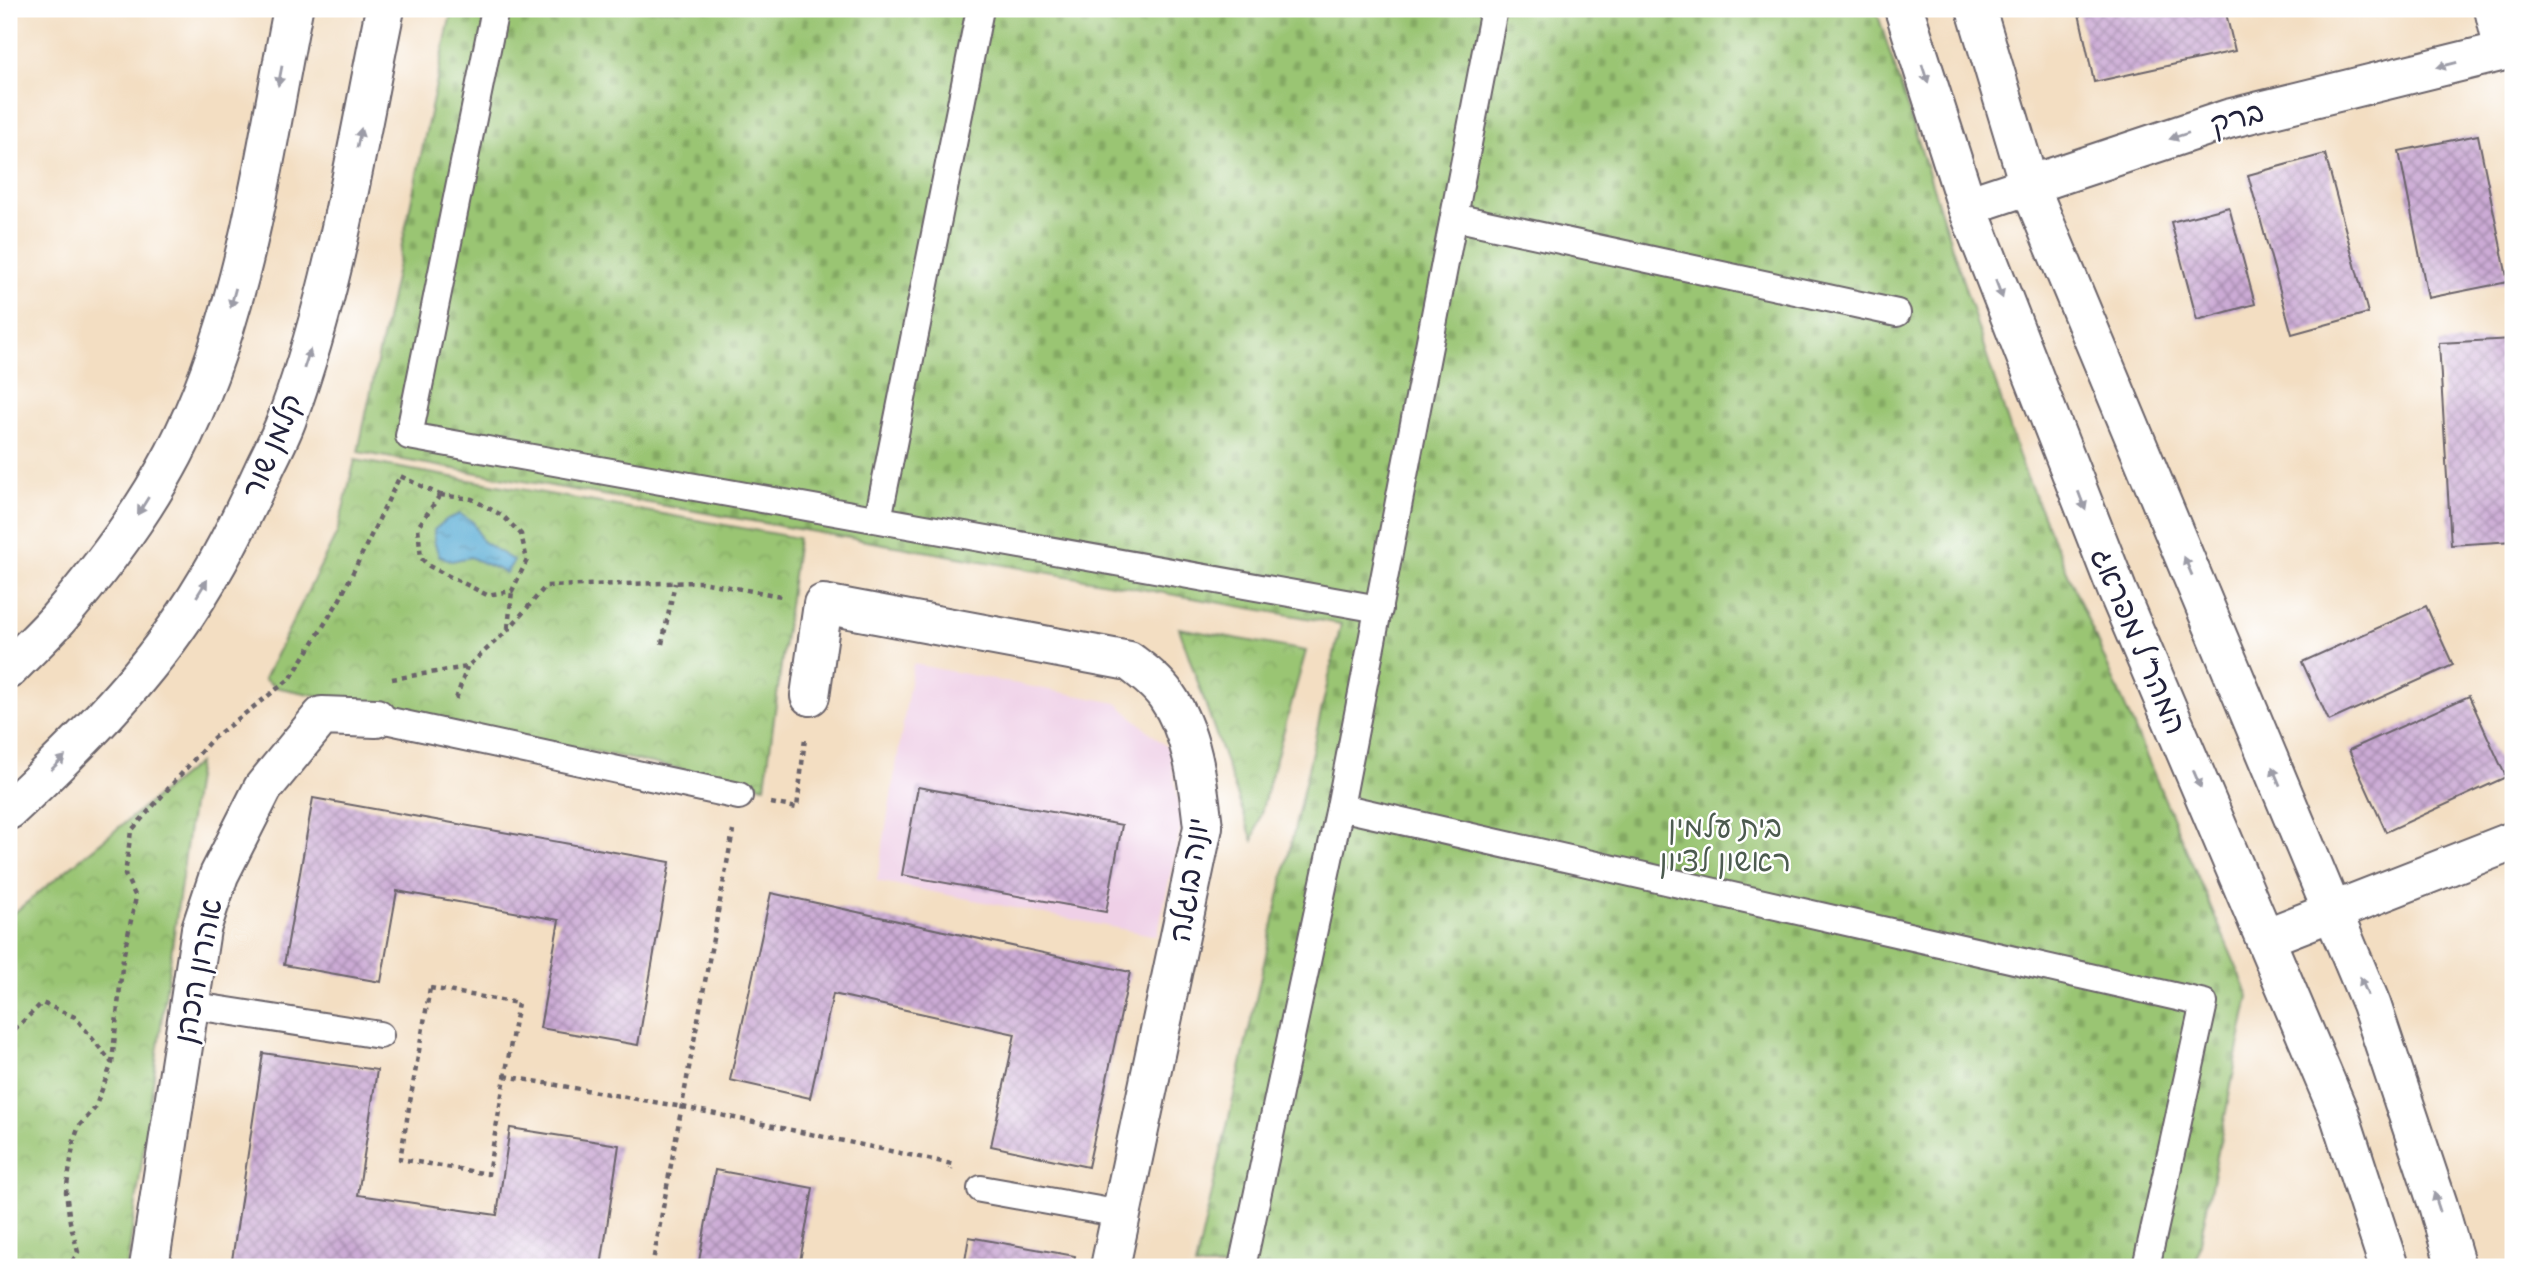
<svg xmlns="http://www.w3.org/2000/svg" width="2522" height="1276" viewBox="0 0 2522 1276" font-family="Caveat,'Playpen Sans Hebrew',sans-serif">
	<defs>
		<pattern id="cemetery-stones" width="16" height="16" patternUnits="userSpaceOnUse" patternTransform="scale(1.75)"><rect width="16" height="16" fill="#9ac573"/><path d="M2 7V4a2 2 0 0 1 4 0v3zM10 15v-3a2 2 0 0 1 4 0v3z" fill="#84a964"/></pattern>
		<pattern id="park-crowns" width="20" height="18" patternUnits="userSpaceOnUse" patternTransform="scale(1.75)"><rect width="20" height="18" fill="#9ac573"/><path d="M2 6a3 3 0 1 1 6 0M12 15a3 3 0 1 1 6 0" fill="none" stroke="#84a964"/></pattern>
		<pattern id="water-ripples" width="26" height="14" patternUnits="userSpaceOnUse" patternTransform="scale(1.75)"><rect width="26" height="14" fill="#5aadd5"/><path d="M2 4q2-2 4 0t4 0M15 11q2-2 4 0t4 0" fill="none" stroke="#4a8cae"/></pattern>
		<pattern id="building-cross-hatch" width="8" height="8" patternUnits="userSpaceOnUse" patternTransform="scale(1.75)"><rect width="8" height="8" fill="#ccabd5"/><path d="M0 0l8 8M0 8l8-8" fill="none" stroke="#a58bae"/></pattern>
	</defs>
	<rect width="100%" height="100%" fill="#fff"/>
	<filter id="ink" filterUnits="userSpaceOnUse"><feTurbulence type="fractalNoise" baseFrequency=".0143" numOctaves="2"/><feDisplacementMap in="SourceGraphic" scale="14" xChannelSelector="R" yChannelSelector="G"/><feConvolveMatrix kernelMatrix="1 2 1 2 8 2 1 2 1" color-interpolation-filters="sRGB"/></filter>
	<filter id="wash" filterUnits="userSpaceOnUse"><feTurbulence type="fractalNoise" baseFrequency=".00686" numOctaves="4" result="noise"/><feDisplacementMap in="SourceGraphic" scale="28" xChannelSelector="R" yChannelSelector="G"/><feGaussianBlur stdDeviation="1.57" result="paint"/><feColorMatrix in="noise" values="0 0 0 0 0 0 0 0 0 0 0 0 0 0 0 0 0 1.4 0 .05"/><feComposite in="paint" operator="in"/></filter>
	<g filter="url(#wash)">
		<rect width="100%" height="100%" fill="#f3dec2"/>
		<path fill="#efd0e7" d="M913,664L1117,703L1169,749L1182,823L1157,936L877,881Z"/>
		<path fill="url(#cemetery-stones)" stroke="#5e7457" stroke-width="2" d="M452,9H1876L2022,466L2249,996L2195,1267H1195L1341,624L358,452Z"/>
		<g fill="url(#park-crowns)" stroke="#5e7457" stroke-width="2">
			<path d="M355,460L798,538L765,786L275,687L264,679L337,533Z"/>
			<path d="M1179,628L1306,651L1253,841Z"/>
			<path d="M198,763L127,1267H9V917Z"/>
		</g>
		<path fill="url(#water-ripples)" stroke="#3e6888" stroke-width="2" d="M460,514L473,522L482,541L514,561L506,573L470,557L452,561L439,556L434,541V530L447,519Z"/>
		<g id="blocks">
			<g fill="url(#building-cross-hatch)">
				<path d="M2078,9H2225L2235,51L2094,82Z"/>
				<path d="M2478,135L2508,282L2428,298L2399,151Z"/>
				<path d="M2325,154L2368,313L2292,334L2248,175Z"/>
				<path d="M2229,207L2255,304L2197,320L2171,222Z"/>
				<path d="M2513,339V541L2451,545L2439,343Z"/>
				<path d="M2426,606L2453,665L2329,721L2302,662Z"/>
				<path d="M2469,696L2506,777L2386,832L2349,750Z"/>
				<path d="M918,787L1122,825L1106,912L902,875Z"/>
				<path d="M313,798L670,862L638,1045L540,1028L559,920L397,891L381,982L284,965Z"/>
				<path d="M771,893L1130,972L1088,1167L991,1146L1015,1034L833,994L810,1098L730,1080Z"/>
				<path d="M263,1053L377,1070L358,1195L497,1215L510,1128L619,1145L601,1267H231Z"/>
				<path d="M715,1170L813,1188L799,1267H698Z"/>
				<path d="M969,1237L1075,1256L1073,1267H964Z"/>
			</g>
		</g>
	</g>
	<g filter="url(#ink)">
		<use href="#blocks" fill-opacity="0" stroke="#6b646a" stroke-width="2"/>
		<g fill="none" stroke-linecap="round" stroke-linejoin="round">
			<defs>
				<g id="lane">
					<path d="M495,9L409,436L1379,609"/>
					<path d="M1454,217L1897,313"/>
					<path d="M878,519L980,9"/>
					<path d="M376,718L739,796"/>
					<path d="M1340,807L2204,1003L2146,1267"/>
					<path d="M189,1005L380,1035"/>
					<path d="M981,1189L1121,1214"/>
					<path d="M1242,1267L1340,807L1494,9"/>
				</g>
				<g id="street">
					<path d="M2494,9L2504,51"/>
					<path d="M1967,206L2228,119L2504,51H2513"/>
					<path d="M810,696L823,604L1129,661C1142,671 1156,681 1166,695C1193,733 1198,782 1203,827L1110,1267"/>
					<path d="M2265,938L2513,841"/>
					<path d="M149,1267L201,929L219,875L263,788L322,716L376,718"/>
				</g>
				<g id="secondary">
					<path d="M1904,9L1967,206L2117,590L2339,1113L2389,1267"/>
					<path d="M1976,9L2029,185L2371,1004L2438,1205L2456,1267"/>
					<path d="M9,669C25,652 42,637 57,620C101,569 143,513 174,454C244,320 264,156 293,9"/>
					<path d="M9,810C73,750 137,687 186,614C217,568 241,519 264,469C272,452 282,434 288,416C336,285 357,145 385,9"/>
				</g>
			</defs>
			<use href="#lane" stroke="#6b646a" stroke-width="30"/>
			<use href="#street" stroke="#6b646a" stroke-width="42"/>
			<use href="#secondary" stroke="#6b646a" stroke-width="42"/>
			<g stroke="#6b646a" stroke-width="4.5" stroke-dasharray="5 5" stroke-linecap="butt">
				<path d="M440,495L472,499L503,516L521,534L527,560L512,591L487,595L429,566L421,558L418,527Z"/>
				<path d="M508,628L512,591"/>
				<path d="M662,644L675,583"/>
				<path d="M392,679L467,667L508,630L546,586L701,582L781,596"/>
				<path d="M456,699L467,667"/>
				<path d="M771,803L797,808L805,738"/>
				<path d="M430,988L518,1003L488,1174L400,1159Z"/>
				<path d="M9,1038L12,1032L42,1003L75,1017L112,1063L95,1108L79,1126L74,1140L66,1192L70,1222L78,1252L69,1267"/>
				<path d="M112,1063L123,958L136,897L125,875L131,831L212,739L291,678L340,599L400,476L440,495"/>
				<path d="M505,1076L683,1107L952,1164L951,1169"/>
				<path d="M652,1267L733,831"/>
			</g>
			<use href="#lane" stroke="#fff" stroke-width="26"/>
			<use href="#street" stroke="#fff" stroke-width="38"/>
			<use href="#secondary" stroke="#fff" stroke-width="38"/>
		</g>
		<defs><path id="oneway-solid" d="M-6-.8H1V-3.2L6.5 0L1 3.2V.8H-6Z" transform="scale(1.75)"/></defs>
		<g fill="#9c9ca7">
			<use href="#oneway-solid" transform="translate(2447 65) rotate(166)"/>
			<use href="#oneway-solid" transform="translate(1925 74) rotate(72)"/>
			<use href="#oneway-solid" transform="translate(280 76) rotate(101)"/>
			<use href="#oneway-solid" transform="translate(2179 136) rotate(162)"/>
			<use href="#oneway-solid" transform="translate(359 138) rotate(-78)"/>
			<use href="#oneway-solid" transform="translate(1999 289) rotate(69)"/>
			<use href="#oneway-solid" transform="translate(233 298) rotate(105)"/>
			<use href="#oneway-solid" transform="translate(307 359) rotate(-72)"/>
			<use href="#oneway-solid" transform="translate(2082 501) rotate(69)"/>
			<use href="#oneway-solid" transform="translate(143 506) rotate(122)"/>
			<use href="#oneway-solid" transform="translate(2188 566) rotate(-113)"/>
			<use href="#oneway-solid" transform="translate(202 588) rotate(-58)"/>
			<use href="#oneway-solid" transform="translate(58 763) rotate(-45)"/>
			<use href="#oneway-solid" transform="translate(2276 776) rotate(-113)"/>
			<use href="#oneway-solid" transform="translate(2197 779) rotate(67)"/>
			<use href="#oneway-solid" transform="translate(2364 986) rotate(-113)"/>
			<use href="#oneway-solid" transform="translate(2437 1202) rotate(-108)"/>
		</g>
	</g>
	<g text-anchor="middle" stroke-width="5" stroke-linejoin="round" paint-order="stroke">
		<g font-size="30" fill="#22223b" stroke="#fff">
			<text transform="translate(2237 118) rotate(-16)" y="10">ברק</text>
			<text transform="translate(272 446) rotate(-67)" y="10">קלמן שור</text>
			<text transform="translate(2139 641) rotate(67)" y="10">המהר"ל מפראג</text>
			<text transform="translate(1189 880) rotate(-81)" y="10">יונה בוגלה</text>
			<text transform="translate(198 971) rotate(-79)" y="10">אהרון הכהן</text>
		</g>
		<g font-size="30" fill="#4c5b4f" stroke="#fff">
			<text x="1725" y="837">בית עלמין<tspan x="1725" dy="34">ראשון לציון</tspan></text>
		</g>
	</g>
	<rect width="2522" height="1276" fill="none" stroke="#fff" stroke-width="35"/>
</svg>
